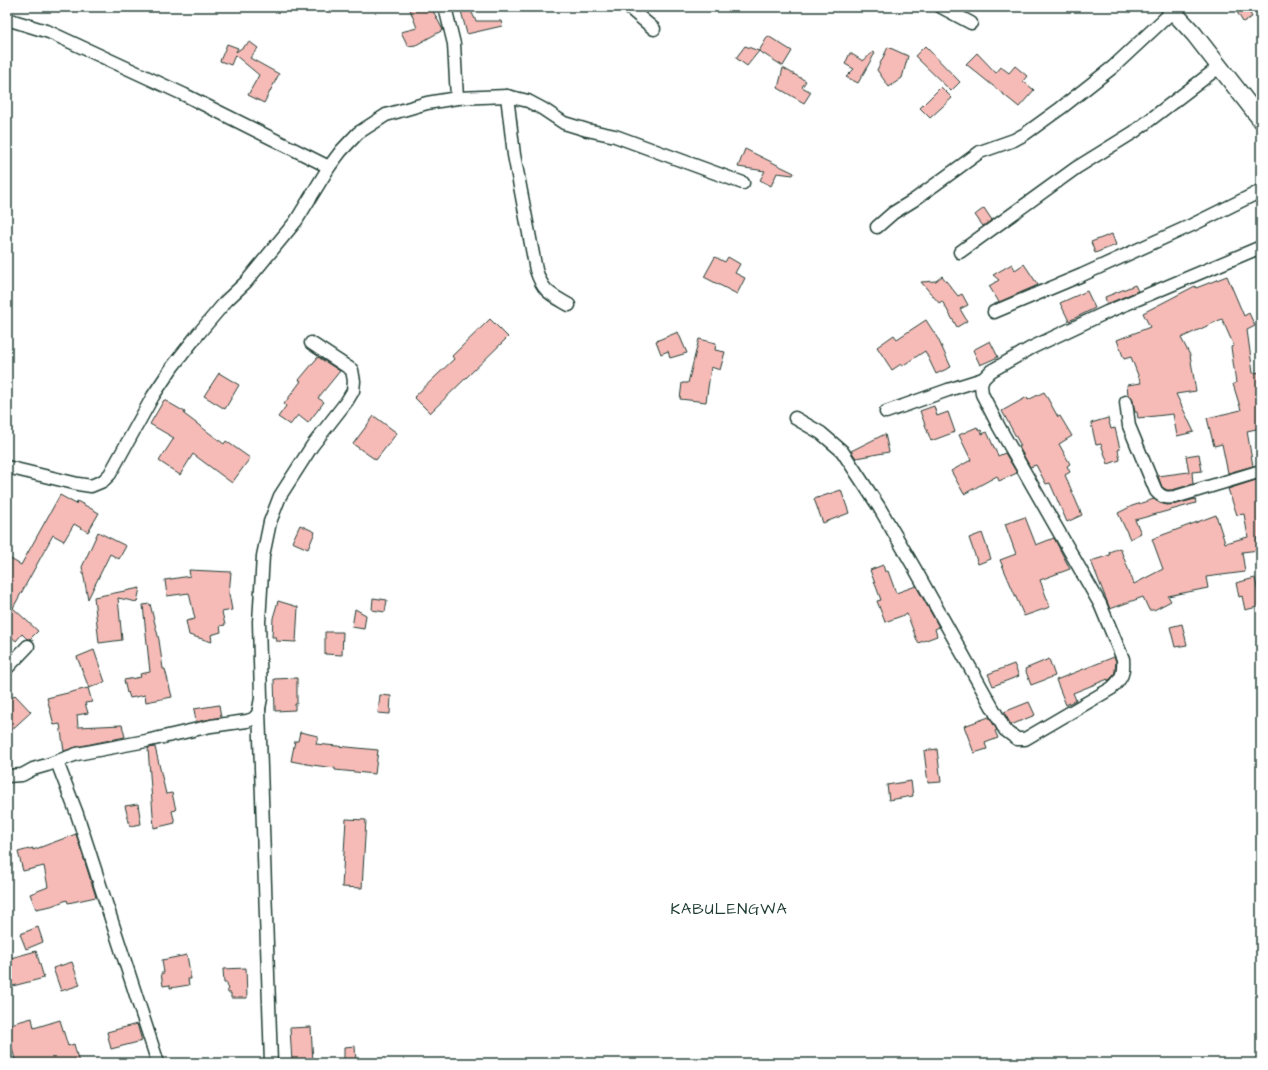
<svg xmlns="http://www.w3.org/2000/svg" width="1268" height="1070" viewBox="0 0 1268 1070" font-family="'Architects Daughter',sans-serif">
	<rect width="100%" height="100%" fill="#fff"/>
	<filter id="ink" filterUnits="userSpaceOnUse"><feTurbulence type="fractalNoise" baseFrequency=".025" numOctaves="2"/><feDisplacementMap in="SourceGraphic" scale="8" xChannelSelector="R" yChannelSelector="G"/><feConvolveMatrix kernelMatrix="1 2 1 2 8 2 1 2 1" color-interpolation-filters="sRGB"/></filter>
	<g filter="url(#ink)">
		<g fill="#f7bbb7" stroke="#1f3d34">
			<path d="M409,7H431L443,30L416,45L408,46L401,32L417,28Z"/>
			<path d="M460,7H469L476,21H501L502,26L467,34Z"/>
			<path d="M1234,7H1247L1252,17L1243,22Z"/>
			<path d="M768,36L792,51L783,66L759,51Z"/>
			<path d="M250,42L258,48L250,58L279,74L264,103L248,95L259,75L235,55L231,65L220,61L227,44L238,48L236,52Z"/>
			<path d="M745,46L759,51L747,66L736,58Z"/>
			<path d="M925,46L960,82L951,91L915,56Z"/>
			<path d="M888,47L908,56L902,78L889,87L877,70Z"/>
			<path d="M873,52L875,53L858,83L846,77L854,69L845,64L850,53L863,61Z"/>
			<path d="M977,53L996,73L1001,67L1009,73L1015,66L1027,76L1023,81L1034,90L1019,107L966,64Z"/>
			<path d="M783,68L806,81L802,87L811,92L804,103L778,88Z"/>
			<path d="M941,87L952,98L930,118L920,108Z"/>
			<path d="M745,149L794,173L793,175L777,173L771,186L760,180L765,171L738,167Z"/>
			<path d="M984,208L992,220L983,226L975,215Z"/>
			<path d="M1112,234L1116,245L1095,253L1091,242Z"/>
			<path d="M715,257L725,262L728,257L740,264L735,273L745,278L737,294L704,277Z"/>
			<path d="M1012,264L1015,270L1024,264L1038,285L999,302L989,286L999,280L993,275Z"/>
			<path d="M942,276L958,296L962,294L968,305L960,309L967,321L957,327L942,301L939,303L921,282L936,281Z"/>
			<path d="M1227,276L1244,316L1249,313L1255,326L1247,330L1253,373L1261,372V428L1247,431L1253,466L1228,473L1222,444L1214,446L1207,418L1241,410L1233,384L1236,383L1231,347L1234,346L1222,319L1181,338L1190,355L1196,391L1176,394L1194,432L1177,436L1173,414L1138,418L1137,412H1135L1133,401L1132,397L1128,395L1127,385L1141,383L1131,357L1124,359L1117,340L1150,327L1143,313L1195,286L1196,288Z"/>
			<path d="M1135,285L1138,291L1107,304L1105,297Z"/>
			<path d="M1087,291L1095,308L1069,321L1060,303Z"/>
			<path d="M490,319L508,337L430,413L414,397L454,359L452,356Z"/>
			<path d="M926,320L938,339L951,367L936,374L925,351L902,366L901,364L892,370L877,347L894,335L897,339Z"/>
			<path d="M678,332L687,353L670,358L668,351L661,354L656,341Z"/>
			<path d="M699,339L716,343L715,350L725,352L720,370L711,367L706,402L680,399L682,383H688Z"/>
			<path d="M990,341L998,357L980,365L973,350Z"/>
			<path d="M318,357L340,371L318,398L324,402L308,423L298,415L290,425L278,417L286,406L284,404L301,381L299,380Z"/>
			<path d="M219,373L239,385L225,409L204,396Z"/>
			<path d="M1044,392L1058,417L1060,416L1072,436L1059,444L1070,464L1067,466L1070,472L1065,475L1082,515L1067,522L1050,483L1046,484L1036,465L1030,467L1019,447L1021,446L1002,411L1027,397L1028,400Z"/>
			<path d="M164,400L185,412L184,414L224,444L226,441L250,458L232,483L193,454L180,475L159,461L174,438L150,424Z"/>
			<path d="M934,406L937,416L948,412L955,432L931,441L920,411Z"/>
			<path d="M374,416L397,433L376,460L353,444Z"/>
			<path d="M1108,418L1111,429L1115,428L1120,449L1118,450L1120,460L1108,464L1101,444L1096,445L1091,423Z"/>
			<path d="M977,427L979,431L981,430L982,434L987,432L998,456L1005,453L1017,473L999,481L997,476L964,494L951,471L971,460L959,435Z"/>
			<path d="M885,434L889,452L856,458L851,451Z"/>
			<path d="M1199,454L1202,471L1192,472L1193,484L1172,490H1167L1162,487L1158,476L1189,472L1186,456Z"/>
			<path d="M1256,480L1258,481L1261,504V537L1257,538L1259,550L1242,552L1245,572L1206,577L1208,588L1168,596L1171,601L1154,610H1149L1143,597L1110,609L1091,561L1110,555L1109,552L1120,548L1134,584L1163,569L1152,539L1216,515L1225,543L1248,537L1244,514L1237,515L1228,489Z"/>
			<path d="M841,490L849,513L823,523L814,499Z"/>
			<path d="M60,495L76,504L77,501L99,513L88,532L74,524L64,541L53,535L13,608L38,631L30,639H27L22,634L16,641L7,633V557L21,565Z"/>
			<path d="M1154,499L1160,503L1167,505L1177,504L1195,499L1196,503L1135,520L1141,533L1130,539L1118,513L1132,506Z"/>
			<path d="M1025,517L1036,545L1054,538L1070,569L1040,580L1050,607L1024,616L1000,560L1016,554L1005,524Z"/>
			<path d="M300,525L315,532L308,549L292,542Z"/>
			<path d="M98,532L126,546L119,559L110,554L88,599L82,567Z"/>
			<path d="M982,533L991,559L978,564L969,538Z"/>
			<path d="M883,565L885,572L888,571L896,593L916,586L939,627L935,629L937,636L918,643L907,614L885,622L877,601L881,600L870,570Z"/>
			<path d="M189,570L231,572L229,594L232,610L222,612L225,625L220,626L221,632L211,635L212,642L189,635L186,621L195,619L189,593L167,596L165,580L190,576Z"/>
			<path d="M1255,578L1261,606L1245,610L1242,596L1239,597L1236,583Z"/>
			<path d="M140,588L137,602L118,598L122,640L99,643L94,597Z"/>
			<path d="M373,598L387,600L385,612L372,610Z"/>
			<path d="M278,601L298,607L296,642L276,641L277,637H272L273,618Z"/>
			<path d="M150,604L159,640L163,669H165L172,697L146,702L145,695L130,698L128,692L127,693L124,680L141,677L140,674L150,672L143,605Z"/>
			<path d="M355,609L366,615L364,629L352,627Z"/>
			<path d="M1182,624L1187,645L1175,647L1170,627Z"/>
			<path d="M325,632H343L342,655L325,654Z"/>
			<path d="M94,650L105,682L89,688L77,657Z"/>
			<path d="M1114,657L1116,661L1115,671L1114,675L1108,681V679L1073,693L1076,700L1066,705L1056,680Z"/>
			<path d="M1049,659L1055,676L1031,685L1025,669Z"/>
			<path d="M1014,664L1019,676L993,686L988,674Z"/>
			<path d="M297,678V704H295V710L275,711L274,679Z"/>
			<path d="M88,688L92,702L85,703L88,713L77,715L78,727L122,725L125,737L76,747L64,751L60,724L54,725L47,698Z"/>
			<path d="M15,695L31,712L7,734V703Z"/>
			<path d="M380,695L391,696L390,714L378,713Z"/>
			<path d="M1029,702L1035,715L1011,725L1004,712Z"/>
			<path d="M219,705L221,717L196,722L194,709Z"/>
			<path d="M989,717L997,730L995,731L998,738L985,743L987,749L974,753L964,726Z"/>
			<path d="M300,732L318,736L316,744L378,750L375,774L335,770V768L312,765L291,761L295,741H298Z"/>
			<path d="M155,747L166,794L172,793L176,810L172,811L175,823L154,828L148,748Z"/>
			<path d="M937,749L941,782L928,783L924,751Z"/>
			<path d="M911,781L913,796L889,800L887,785Z"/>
			<path d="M138,804L141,824L130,826L125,806Z"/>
			<path d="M346,819L366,820L362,888L342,887Z"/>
			<path d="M76,834L96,897L68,903L67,900L51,906L36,909L30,894L48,887L44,866L23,871L18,852L33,848V850Z"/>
			<path d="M38,927L43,942L26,949L20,934Z"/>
			<path d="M36,951L44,978L9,987L7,980V959Z"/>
			<path d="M187,955L191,979H188L189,985L170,988V985L163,986L161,973H164L162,960Z"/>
			<path d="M72,962L80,985L61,991L53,968Z"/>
			<path d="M246,968L247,998H231V993H228L227,983H224L223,969Z"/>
			<path d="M32,1018L34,1028L60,1020L68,1046L74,1044L79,1063H16L7,1030V1025Z"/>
			<path d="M137,1024L142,1041L111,1049L107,1032Z"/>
			<path d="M311,1027L313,1063H292L290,1028Z"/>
			<path d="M355,1046L356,1062H344V1047Z"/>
		</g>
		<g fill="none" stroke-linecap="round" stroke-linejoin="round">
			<defs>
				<g id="street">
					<path d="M445,7L454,44L457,98"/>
					<path d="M628,7L654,29"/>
					<path d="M941,7L971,23"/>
					<path d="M7,19L49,32L185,95L329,167"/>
					<path d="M507,96L514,155L536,270C543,292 550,294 569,305"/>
					<path d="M877,227L893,213L914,200L980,152L1014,140L1025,134L1061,108L1113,67L1173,11"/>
					<path d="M960,252L1076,168L1134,132L1219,67"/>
					<path d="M994,312L1082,275L1192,225L1261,191"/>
					<path d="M1126,402L1129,426L1156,491C1162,498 1167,498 1175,497L1261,471"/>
					<path d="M886,412L948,390L983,379"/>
					<path d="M795,418L821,433L842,451L879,507L915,569L1005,730L1017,739H1025L1112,688C1122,678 1124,674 1123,659L1100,604L999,427L982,394L981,385L983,379L991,371L1031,348L1107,312L1261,247"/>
					<path d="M7,467L78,484L91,486L103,481L110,474L153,396L173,366L199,333L227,300L246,282L296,221L329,167L341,151L358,133L386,115L427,103L457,98L507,96L528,101L543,109L564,123L587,130L615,136L702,168L743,183"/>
					<path d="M7,668L28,646"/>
					<path d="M259,709L271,1063"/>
					<path d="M57,762L77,814L158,1063"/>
					<path d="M7,776L22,775L33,769L47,765L77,754L146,741L211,726L247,721L253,719L258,714L261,698L259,622L263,556L270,522L280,496L312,446L347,401L353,391L354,381L352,370L311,343"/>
				</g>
				<path id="secondary" d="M1169,7L1194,34L1261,120"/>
			</defs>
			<use href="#street" stroke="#1f3d34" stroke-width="15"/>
			<use href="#secondary" stroke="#1f3d34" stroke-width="19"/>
			<use href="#street" stroke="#fff" stroke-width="12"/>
			<use href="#secondary" stroke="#fff" stroke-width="16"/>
		</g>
	</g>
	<g text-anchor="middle" stroke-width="3" stroke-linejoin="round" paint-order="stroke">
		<g font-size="16" letter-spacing="1" fill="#1f3d34" stroke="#fff">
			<text x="729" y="914">KABULENGWA</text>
		</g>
	</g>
	<rect width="1268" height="1070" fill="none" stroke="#fff" stroke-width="24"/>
	<rect x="12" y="12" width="1244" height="1046" fill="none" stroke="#1f3d34" stroke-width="1.5" filter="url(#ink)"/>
</svg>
